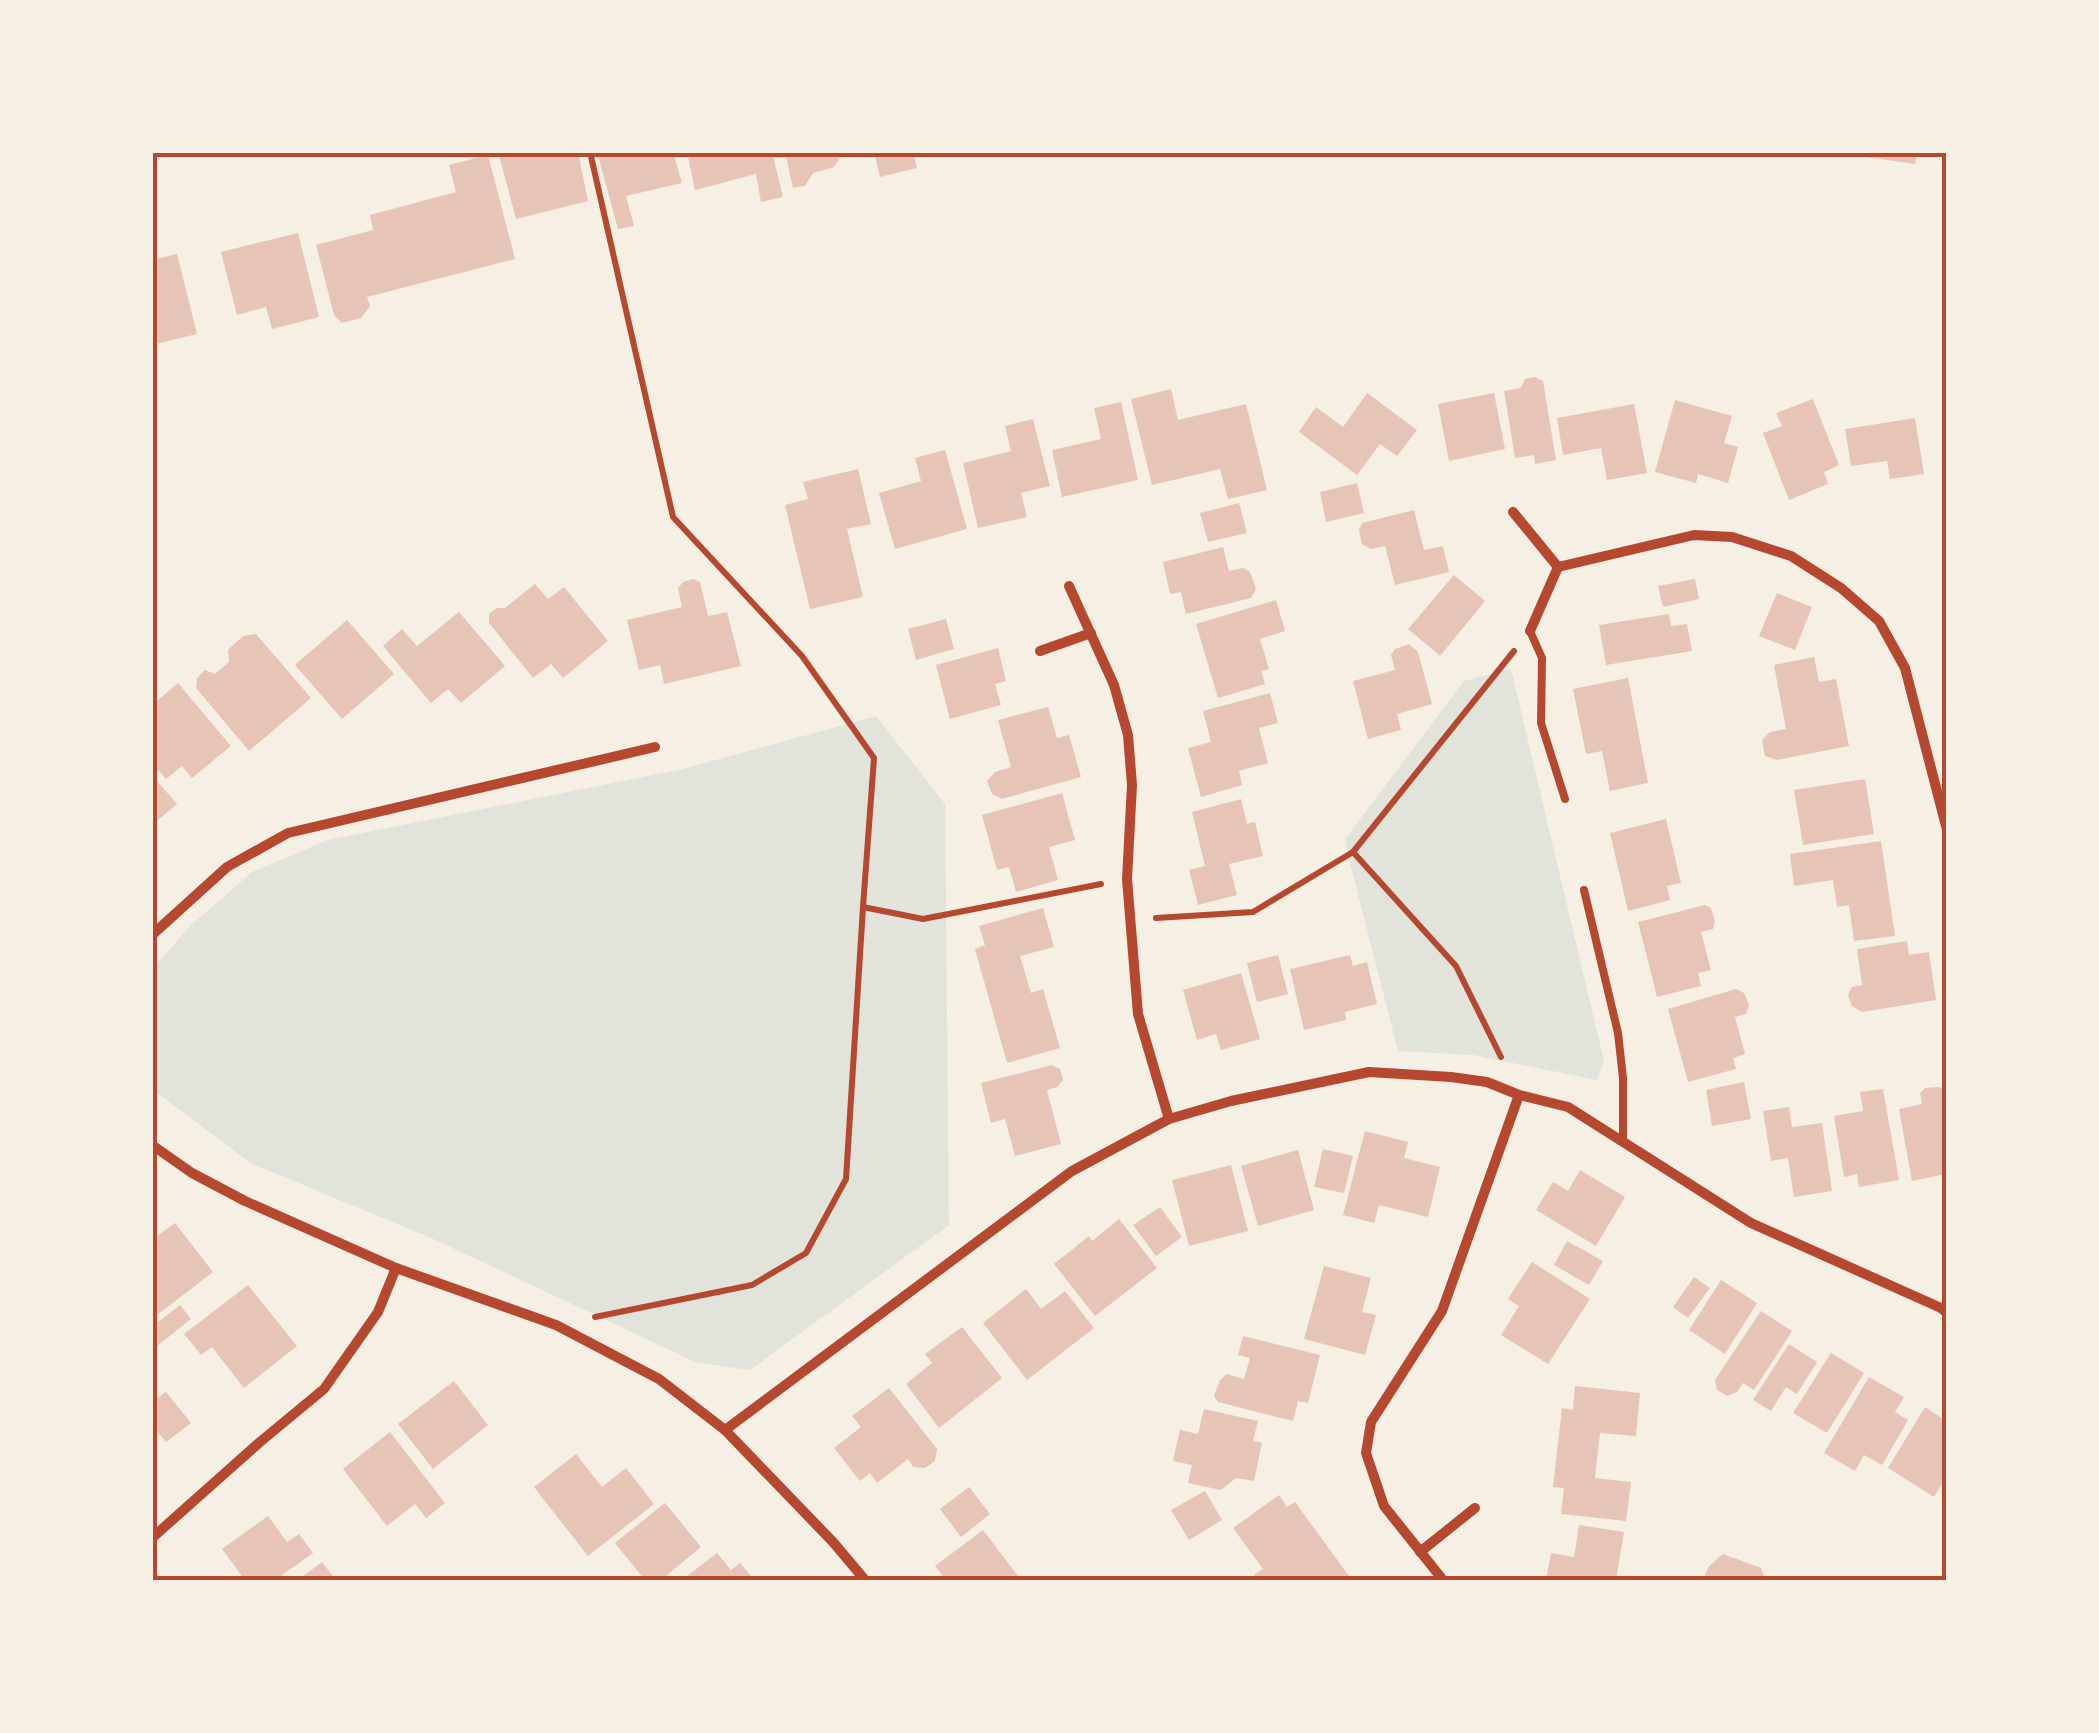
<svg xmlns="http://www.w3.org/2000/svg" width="2099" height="1733" viewBox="0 0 2099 1733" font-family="'Zilla Slab',serif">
	<rect width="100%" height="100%" fill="#f6efe4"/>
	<g fill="#e2e4dc">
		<path d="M1511,669L1604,1061L1597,1080L1473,1055L1398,1051L1351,867L1345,839L1464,681Z"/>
		<path d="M876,716L945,804L949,1225L750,1370L695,1362L429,1237L252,1164L153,1090L152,969L191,925L252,872L327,840L679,770Z"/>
	</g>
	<g fill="#e6c5b7">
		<path d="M510,152H578L588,201L516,219L499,155Z"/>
		<path d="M597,152H673L682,183L626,196L634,226L618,229Z"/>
		<path d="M687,152H772L783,197L761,202L756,174L695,190Z"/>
		<path d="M785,152H839L841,156L834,167L813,173L805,186L793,188Z"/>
		<path d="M874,152H913L917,168L880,177Z"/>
		<path d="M1854,152H1917L1915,164L1854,155Z"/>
		<path d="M488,155L515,259L367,297L370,306L361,318L342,323L334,315L316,245L373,230L370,215L456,192L449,165Z"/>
		<path d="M298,233L319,317L272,329L266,307L237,315L221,252Z"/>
		<path d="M177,254L197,334L152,345V260Z"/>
		<path d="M1535,377L1543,381L1556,460L1535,464L1534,455L1515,458L1504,391L1521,388L1525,379Z"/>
		<path d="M1171,389L1178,420L1246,404L1267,490L1228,499L1220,469L1152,485L1131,399Z"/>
		<path d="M1367,393L1417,430L1397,456L1380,444L1357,475L1299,432L1316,407L1343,427Z"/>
		<path d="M1494,393L1505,449L1449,461L1438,404Z"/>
		<path d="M1813,399L1839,465L1824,472L1828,484L1789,500L1763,433L1782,426L1776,413Z"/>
		<path d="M1675,400L1732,416L1724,443L1738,447L1728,483L1698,474L1696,483L1655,472Z"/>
		<path d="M1121,402L1138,480L1062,497L1052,450L1101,439L1094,408Z"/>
		<path d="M1634,404L1647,473L1607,480L1601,448L1563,455L1557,418Z"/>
		<path d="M1915,418L1924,474L1890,479L1887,461L1851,466L1845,429Z"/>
		<path d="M1033,419L1050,486L1021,493L1027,517L978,528L963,463L1011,451L1005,426Z"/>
		<path d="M945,450L967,529L895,549L879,493L921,481L915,458Z"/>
		<path d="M858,469L871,524L847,529L863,597L810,609L785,505L808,499L803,482Z"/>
		<path d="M1357,483L1364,513L1326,522L1320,492Z"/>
		<path d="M1239,503L1247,533L1208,542L1200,513Z"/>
		<path d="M1414,510L1424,550L1443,546L1449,572L1395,585L1385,546L1371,549L1362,544L1359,530L1362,523Z"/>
		<path d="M1223,547L1229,571L1243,568L1250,572L1256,589L1251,598L1186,614L1181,592L1170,594L1163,562Z"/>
		<path d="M1454,575L1485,601L1440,656L1408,629Z"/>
		<path d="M693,579L700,582L708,616L727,612L741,666L664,684L660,665L639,670L627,620L682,607L678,588L683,582Z"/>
		<path d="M1695,579L1699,599L1663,607L1658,586Z"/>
		<path d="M535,584L548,599L564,587L608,641L563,678L551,664L533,678L489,623V614L497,608H505Z"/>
		<path d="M1777,593L1812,607L1795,650L1759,636Z"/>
		<path d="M1276,600L1285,631L1260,639L1269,669L1261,671L1265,684L1218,698L1196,624Z"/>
		<path d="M459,612L505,666L461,703L448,689L431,703L383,646L402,629L417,646Z"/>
		<path d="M1669,614L1671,626L1687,624L1692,651L1606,665L1599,625Z"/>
		<path d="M946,619L954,649L916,660L908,629Z"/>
		<path d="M347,620L394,674L342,719L295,665Z"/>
		<path d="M256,634L311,698L249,751L196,688L197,678L205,670L215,674L229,662L228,650L243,636Z"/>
		<path d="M1409,644L1418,652L1432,704L1397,714L1401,730L1368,739L1353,681L1395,670L1391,655L1395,649Z"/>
		<path d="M998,648L1006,681L995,684L1001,705L950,719L936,665Z"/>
		<path d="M1814,657L1819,682L1836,679L1849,746L1777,760L1765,756L1762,740L1770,732L1786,729L1774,665Z"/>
		<path d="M1628,678L1648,783L1610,791L1602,751L1586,754L1573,689Z"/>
		<path d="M178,683L231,746L192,778L182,766L166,779L152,763V705Z"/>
		<path d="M1270,693L1278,723L1259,728L1268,763L1239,771L1242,785L1201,797L1188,748L1211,742L1203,711Z"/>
		<path d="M1048,707L1057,738L1069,735L1081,777L1002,799L992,794L987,781L995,772L1011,767L998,720Z"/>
		<path d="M152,775L177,804L152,825Z"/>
		<path d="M1865,779L1874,834L1803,845L1794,790Z"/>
		<path d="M1062,793L1075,840L1049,847L1058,880L1016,892L1009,867L997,870L982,815Z"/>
		<path d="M1241,799L1247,824L1255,822L1263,856L1229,864L1237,895L1198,905L1189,870L1205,866L1192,812Z"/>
		<path d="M1666,819L1681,883L1667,886L1670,900L1628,911L1610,833Z"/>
		<path d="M1881,841L1895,936L1854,941L1849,905L1837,907L1833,880L1794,886L1790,854Z"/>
		<path d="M1705,905L1711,908L1715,921L1713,929L1701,932L1711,970L1698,973L1701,986L1657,997L1638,922Z"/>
		<path d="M1043,908L1054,947L1020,956L1031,993L1043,989L1060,1048L1007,1063L975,949L985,945L979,926Z"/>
		<path d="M1907,941L1909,955L1929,952L1936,1000L1862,1012L1852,1006L1848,995L1852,987L1862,985L1857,949Z"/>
		<path d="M1278,955L1288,994L1257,1002L1247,963Z"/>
		<path d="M1350,955L1353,966L1367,962L1377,1004L1345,1012L1346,1020L1304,1030L1290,969Z"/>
		<path d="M1241,973L1260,1039L1221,1050L1216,1034L1197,1040L1183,990Z"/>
		<path d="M1736,989L1744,993L1749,1005L1746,1014L1735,1017L1745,1054L1733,1058L1736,1069L1688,1082L1668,1009Z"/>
		<path d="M1052,1065L1060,1069L1063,1080L1057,1087L1047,1090L1061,1144L1015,1156L1005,1119L991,1123L981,1083Z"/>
		<path d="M1744,1082L1751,1119L1712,1126L1706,1090Z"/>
		<path d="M1939,1087L1946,1090V1174L1912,1181L1899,1109L1922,1104L1920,1093L1925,1088Z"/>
		<path d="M1883,1089L1899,1180L1859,1187L1857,1174L1844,1177L1834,1116L1863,1111L1860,1092Z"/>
		<path d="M1789,1107L1792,1127L1822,1123L1832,1191L1794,1197L1788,1158L1771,1161L1763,1111Z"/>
		<path d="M1365,1131L1408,1142L1404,1158L1440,1167L1428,1217L1379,1205L1374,1223L1343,1215Z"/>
		<path d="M1323,1149L1353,1156L1344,1193L1314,1187Z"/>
		<path d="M1298,1150L1314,1210L1258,1226L1241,1166Z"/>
		<path d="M1231,1165L1248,1231L1189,1246L1172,1180Z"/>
		<path d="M1580,1170L1625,1197L1596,1246L1536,1210L1553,1182L1568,1191Z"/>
		<path d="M1160,1207L1182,1237L1156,1256L1133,1225Z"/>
		<path d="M1119,1219L1157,1268L1095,1316L1054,1264L1089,1236L1092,1241Z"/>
		<path d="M175,1223L213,1272L152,1319V1255L156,1252L152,1247V1240Z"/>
		<path d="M1567,1241L1603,1261L1589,1285L1554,1265Z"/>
		<path d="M1532,1262L1590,1299L1548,1364L1501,1335L1519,1306L1508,1299Z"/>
		<path d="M1324,1266L1371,1278L1362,1312L1376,1315L1365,1355L1304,1339Z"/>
		<path d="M1694,1277L1710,1288L1688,1318L1673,1307Z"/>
		<path d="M1721,1280L1757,1303L1725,1354L1689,1330Z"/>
		<path d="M248,1285L297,1346L244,1388L212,1347L201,1355L184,1334Z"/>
		<path d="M1026,1289L1041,1309L1065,1291L1094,1328L1027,1380L983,1323Z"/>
		<path d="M180,1305L191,1319L152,1350V1327Z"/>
		<path d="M1761,1311L1792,1331L1754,1390L1743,1383L1737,1392L1727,1396L1717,1390L1715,1380Z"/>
		<path d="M962,1327L1002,1378L939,1428L906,1384L932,1363L925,1354Z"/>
		<path d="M1243,1336L1320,1355L1308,1403L1298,1401L1293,1421L1218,1402L1214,1396L1220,1380L1227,1374L1244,1379L1250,1358L1238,1355Z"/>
		<path d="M1789,1344L1817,1362L1797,1394L1786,1387L1771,1411L1753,1400Z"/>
		<path d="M1831,1353L1864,1373L1827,1433L1793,1413Z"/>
		<path d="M1869,1377L1904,1397L1895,1412L1908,1420L1882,1465L1864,1455L1855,1471L1824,1453Z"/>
		<path d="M454,1381L488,1425L433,1469L398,1424Z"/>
		<path d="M1575,1386L1640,1393L1636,1436L1600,1433L1595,1478L1631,1482L1626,1521L1561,1514L1564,1488L1553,1487L1562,1408L1573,1410Z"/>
		<path d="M889,1388L937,1449L935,1461L925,1468L913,1467L908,1459L877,1483L870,1473L860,1481L834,1448L861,1427L852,1416Z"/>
		<path d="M166,1392L191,1423L166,1442L152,1425V1402Z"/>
		<path d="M1925,1407L1946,1421V1476L1934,1497L1888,1468Z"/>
		<path d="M1204,1409L1258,1421L1253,1441L1262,1443L1254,1481L1236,1478L1221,1490L1188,1483L1192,1465L1173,1461L1180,1430L1198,1434Z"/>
		<path d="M390,1432L445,1503L426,1518L415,1504L387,1526L343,1469Z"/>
		<path d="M576,1454L602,1487L626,1468L654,1504L588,1556L534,1487Z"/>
		<path d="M969,1487L990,1514L961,1537L940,1509Z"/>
		<path d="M1205,1491L1222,1520L1189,1540L1171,1510Z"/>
		<path d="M1279,1495L1287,1507L1295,1502L1352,1580H1258L1254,1575L1263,1569L1233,1528Z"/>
		<path d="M665,1503L701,1547L661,1580H645L615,1543Z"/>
		<path d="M268,1516L287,1542L299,1534L313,1553L275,1580H245L222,1549Z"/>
		<path d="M1579,1525L1624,1532L1616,1580H1546L1551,1553L1574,1557Z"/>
		<path d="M983,1530L1018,1576L1012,1580H946L935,1566Z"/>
		<path d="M717,1553L731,1570L740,1563L754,1580H682Z"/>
		<path d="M1723,1554L1761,1568L1765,1580H1703L1709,1566Z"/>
		<path d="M322,1562L336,1580H298Z"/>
	</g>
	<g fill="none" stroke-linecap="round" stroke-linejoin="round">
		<g stroke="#b5482f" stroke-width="6">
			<path d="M590,152L673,517L802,656L874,758L863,907L923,919L1101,884"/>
			<path d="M1156,918L1253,912L1353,852"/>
			<path d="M1501,1057L1456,966L1353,852L1514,651"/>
			<path d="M595,1317L752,1285L806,1253L846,1179L863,907"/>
		</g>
		<g stroke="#b5482f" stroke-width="8">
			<path d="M1530,631L1542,658L1541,723L1565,799"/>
			<path d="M1584,890L1618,1033L1623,1078V1142"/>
		</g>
		<g stroke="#b5482f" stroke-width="10">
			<path d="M1513,512L1558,567L1530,631"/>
			<path d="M1558,567L1694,535L1732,537L1791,556L1841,588L1879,621L1905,668L1946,826"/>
			<path d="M1069,586L1114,685L1128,735L1132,785L1127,879L1138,1014L1169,1119"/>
			<path d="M1040,651L1091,633"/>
			<path d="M152,935L227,867L288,833L655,747"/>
			<path d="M152,1145L192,1173L245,1201L396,1268L556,1325L659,1379L725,1430L833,1542L865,1580"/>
			<path d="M725,1430L1072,1171L1169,1119L1231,1101L1369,1072L1451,1077L1487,1082L1519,1095L1568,1107L1751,1223L1941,1308L1946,1312"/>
			<path d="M152,1538L260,1442L324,1389L378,1312L396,1268"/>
			<path d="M1420,1552L1475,1508"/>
			<path d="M152,1578L155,1580"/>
			<path d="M1443,1580L1384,1506L1366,1453L1371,1422L1442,1311L1519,1095"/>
		</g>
	</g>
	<rect width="2099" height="1733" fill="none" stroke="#f6efe4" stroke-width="310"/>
	<rect x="155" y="155" width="1789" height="1423" fill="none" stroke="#b5482f" stroke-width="4"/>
</svg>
